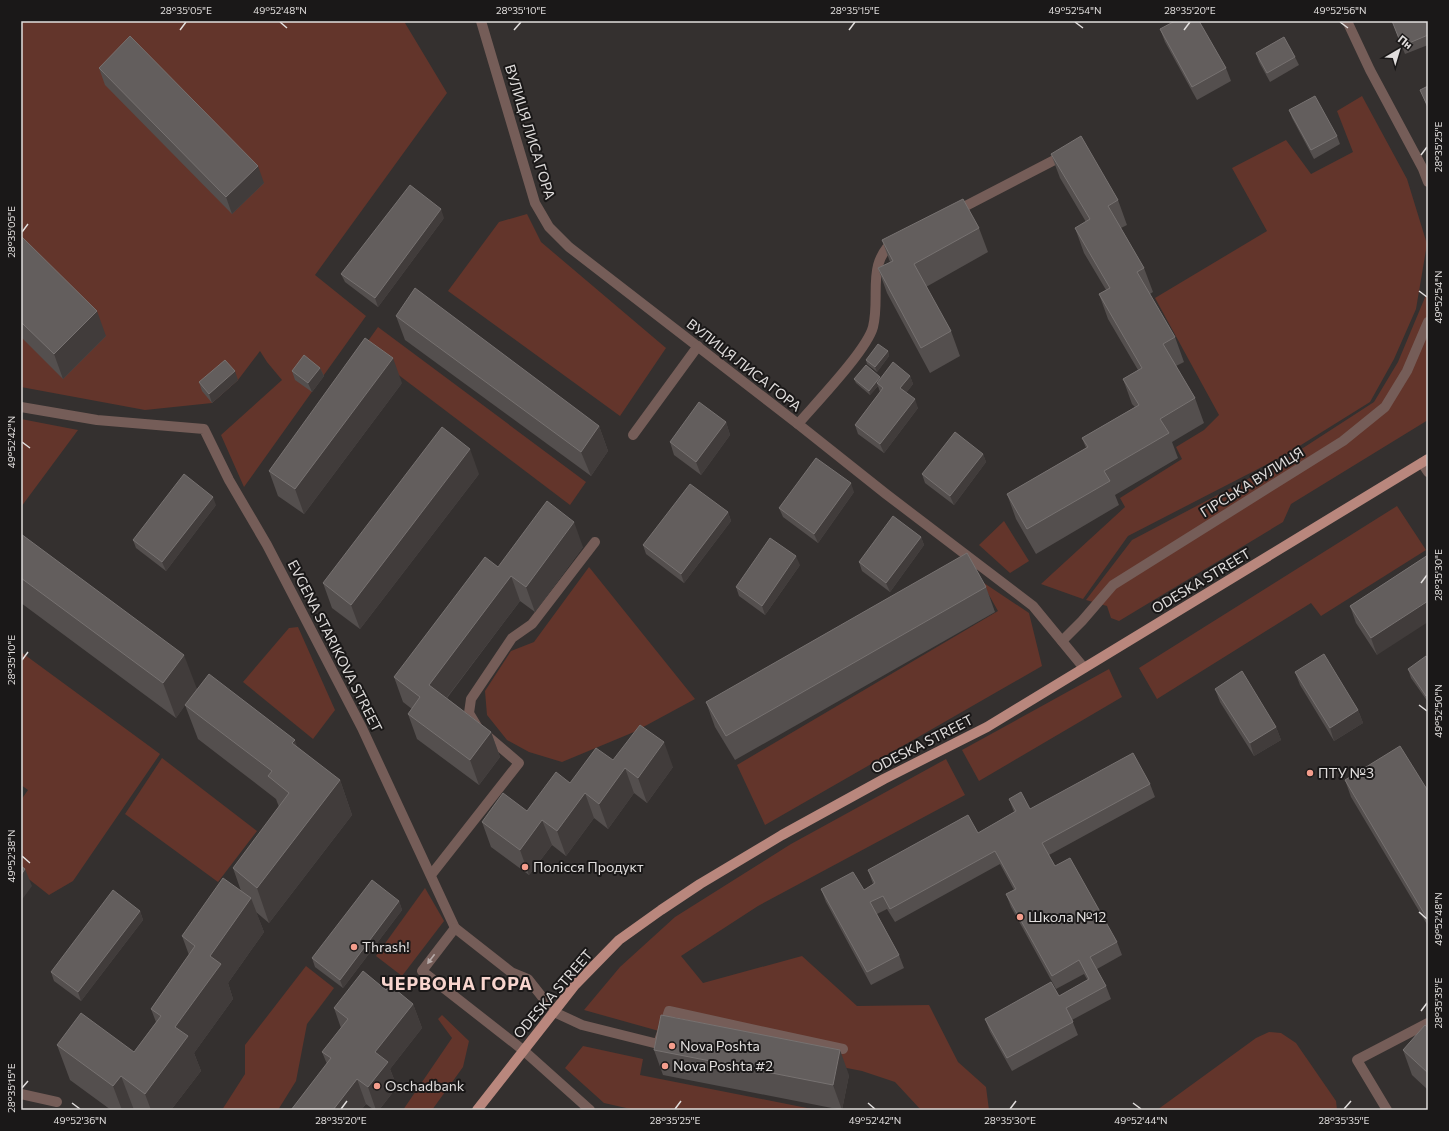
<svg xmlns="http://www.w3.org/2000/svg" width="1449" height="1131" viewBox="0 0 1449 1131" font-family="Commissioner,sans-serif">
	<rect width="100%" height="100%" fill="#34302f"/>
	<g fill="#63352b">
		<path d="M21,21H409L405,23L447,93L315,275L366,316L244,487L221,435L282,380L267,362L260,351L238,380L212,403L145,410L21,387Z"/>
		<path d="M1362,96L1407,179L1427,244L1416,309L1394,359L1370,402L1285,455L1128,536L1083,599L1041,584L1125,507L1120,498L1182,459L1176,447L1204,430L1219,415L1155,298L1267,231L1232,168L1286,140L1311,174L1353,152L1337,111Z"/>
		<path d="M527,214L541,242L666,348L620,416L448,291L499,222Z"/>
		<path d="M1426,295L1428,300V420L1291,504L1283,522L1119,621L1111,618L1107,606L1086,600L1132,540L1286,459L1374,402L1398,362Z"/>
		<path d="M378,327L586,482L570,505L363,348Z"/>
		<path d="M21,419L78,430L21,507Z"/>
		<path d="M1397,506L1426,550L1321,616L1311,603L1157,699L1139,668Z"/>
		<path d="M1004,521L1029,561L1010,573L979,545Z"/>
		<path d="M589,567L695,699L634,732L562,762L529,752L507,740L487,715L485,691L511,651L534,642Z"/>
		<path d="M981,581L1029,613L1042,666L765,825L737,765L998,611Z"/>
		<path d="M298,627L335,710L313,739L243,682L289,628Z"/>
		<path d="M21,652L160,754L73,881L49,895L21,873V800L28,790L21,785Z"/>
		<path d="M1109,669L1122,697L979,781L962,750Z"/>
		<path d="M162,758L257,831L218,882L125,814Z"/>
		<path d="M946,759L965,795L758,906L681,956L703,983L802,956L857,1006L929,1005L958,1062L986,1087L989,1110H921L895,1082L862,1071L659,1031L584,1010L620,967L675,917L791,844Z"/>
		<path d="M425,888L444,921L402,976L376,956Z"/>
		<path d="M306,966L334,988L307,1024L296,1081L278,1110H222L245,1074V1045Z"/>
		<path d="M442,1015L469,1041L463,1067L432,1110H403L452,1038L438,1019Z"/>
		<path d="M1269,1032L1281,1033L1296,1043L1336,1101L1337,1110H1157L1256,1038Z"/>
		<path d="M583,1046L643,1059L640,1075L817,1110H635L604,1103L565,1068Z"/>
	</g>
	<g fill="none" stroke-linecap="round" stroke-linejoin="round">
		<g stroke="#755d58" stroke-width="10">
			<path d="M481,21L535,203L549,227L569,247L798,424L886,494L1033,606L1084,668"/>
			<path d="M1347,21L1370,70L1423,169L1428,182"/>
			<path d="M956,211L1066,154"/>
			<path d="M21,407L97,420L204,429L229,480L267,545L362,728L455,928L511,972L528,979L554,1012L582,1025L658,1044L669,1011L843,1049"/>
			<path d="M798,424C816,403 867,350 873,327C881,295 865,263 896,239"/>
			<path d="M633,435L698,346"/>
			<path d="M1422,463L1428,472"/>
			<path d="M1062,641L1082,621L1113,585L1343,441L1385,407L1407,371L1428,322"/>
			<path d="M431,875L519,763L478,728L469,713L471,699L512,638L532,624L595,542"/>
			<path d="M455,928L422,971L523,1050L590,1110"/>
			<path d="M21,1094L57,1102"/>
			<path d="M1387,1110L1357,1060L1428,1023"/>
		</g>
		<path stroke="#b9877d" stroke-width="10" d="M477,1110L575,985L619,940L661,910L700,884L782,835L884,779L987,727L1428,459"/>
	</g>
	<g fill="#544f4e">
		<path d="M1392,21H1428V45L1405,54Z"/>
		<path d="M1160,29L1226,68L1231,81L1197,100L1165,42Z"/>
		<path d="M1256,53L1295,57L1299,65L1270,82L1259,62Z"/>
		<path d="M99,68L264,183L232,214L105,85Z"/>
		<path d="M1428,86V109L1420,90Z"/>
		<path d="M1289,110L1337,136L1340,144L1314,159L1292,118Z"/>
		<path d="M1051,154L1118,200L1127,225L1121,228L1144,268L1153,292L1150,294L1175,337L1184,362L1176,366L1195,398L1204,423L1172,442L1178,458L1115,495L1119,505L1036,554L1016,519L1007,494L1086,448L1082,438L1135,407L1132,404L1123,379L1138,370L1108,319L1099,294L1106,290L1084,253L1075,228L1086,222L1060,178Z"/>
		<path d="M444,218L378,307L345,282L341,274Z"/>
		<path d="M979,228L988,252L926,287L951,331L960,356L930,373L887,293L878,268L890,262L882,240Z"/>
		<path d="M21,236L106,336L63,379L21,337Z"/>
		<path d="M396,316L599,426L608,451L591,476L405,340Z"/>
		<path d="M888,351L889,356L877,372L867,364L866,360Z"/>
		<path d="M320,368L324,376L312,392L295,380L292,371Z"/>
		<path d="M910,376L913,384L906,393L918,408L884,453L858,434L855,425L880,392L878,386L870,395L856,383L854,379L881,378Z"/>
		<path d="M238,380L212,403L202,391L199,382Z"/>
		<path d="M402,383L304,514L278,496L269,471Z"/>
		<path d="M726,422L730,435L701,475L674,455L670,442Z"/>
		<path d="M983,454L986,462L954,505L925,483L922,474Z"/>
		<path d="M479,474L360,629L332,608L323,583Z"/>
		<path d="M854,492L818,543L783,517L779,508Z"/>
		<path d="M216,505L166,571L136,548L133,540Z"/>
		<path d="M728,512L731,521L684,583L646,554L643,545Z"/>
		<path d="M21,534L197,689L297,747L340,780L352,815L269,923L256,912L264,932L228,983L233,999L194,1053L201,1071L171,1110H111L70,1080L57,1045L134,1052L156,1022L151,1009L189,955L182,936L241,891L233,868L279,807L276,799L198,739L185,705L176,718L21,603Z"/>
		<path d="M921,537L924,545L890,592L862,571L859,562Z"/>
		<path d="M583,547L535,612L520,601L447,698L491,732L500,757L479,785L417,739L408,714L412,709L403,702L394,677L498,567Z"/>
		<path d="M1428,555L1377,655L1356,623L1350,606Z"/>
		<path d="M800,565L765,615L739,596L736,587Z"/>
		<path d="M986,587L995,612L735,760L715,727L706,702Z"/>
		<path d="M1428,659V702L1411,678L1408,669Z"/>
		<path d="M1295,672L1358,710L1363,723L1334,741L1300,685Z"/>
		<path d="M1215,689L1276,727L1281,740L1254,756L1220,702Z"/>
		<path d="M613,760L673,767L647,803L634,793L608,829L594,818L566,856L552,845L529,875L491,847L482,822L527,811L570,783Z"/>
		<path d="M1345,780L1428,791V926L1351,797Z"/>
		<path d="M1150,784L1155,797L1049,855L1055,866L1117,942L1122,955L1097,969L1106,986L1111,999L1072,1020L1078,1035L1012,1071L990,1032L985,1019L1059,996L1088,981L1084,974L1056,989L1011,907L1006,894L1014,890L1000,864L895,922L887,909L877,914L899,955L904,968L871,985L826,902L821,889L864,890L873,884L868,870L978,833L1014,812L1009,799L1030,809Z"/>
		<path d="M399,901L402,910L343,988L315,967L312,958Z"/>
		<path d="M140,911L143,920L81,1001L54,981L51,972Z"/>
		<path d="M386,990L413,1004L422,1028L390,1069L397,1087L379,1110H374L366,1104L361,1110H291L327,1064L322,1052L341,1028L334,1008Z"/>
		<path d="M1428,1028V1090L1412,1075L1403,1050Z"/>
		<path d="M654,1050L849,1075L842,1110L663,1075Z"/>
	</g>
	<g fill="#413c3b">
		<path d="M258,166L264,183L232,214L226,197Z"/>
		<path d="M441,209L444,218L378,307L375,298Z"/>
		<path d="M97,311L106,336L63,379L54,354Z"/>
		<path d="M888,351L889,356L877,372L875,367Z"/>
		<path d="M393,358L402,383L304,514L295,489Z"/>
		<path d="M320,368L324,376L312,392L308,383Z"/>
		<path d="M235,371L238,380L212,403L209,394Z"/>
		<path d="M910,376L913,384L903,397L900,388Z"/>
		<path d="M880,377L882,381L877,383L878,386L870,395L869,391Z"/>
		<path d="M915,399L918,408L884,453L880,444Z"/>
		<path d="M726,422L730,435L701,475L696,462Z"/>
		<path d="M599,426L608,451L591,476L581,452Z"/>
		<path d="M470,449L479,474L360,629L351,605Z"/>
		<path d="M983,454L986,462L954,505L950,496Z"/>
		<path d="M851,483L854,492L818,543L814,534Z"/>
		<path d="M213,497L216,505L166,571L162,562Z"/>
		<path d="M728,512L731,521L684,583L681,574Z"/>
		<path d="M574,522L583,547L535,612L526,587Z"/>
		<path d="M921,537L924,545L890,592L886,583Z"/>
		<path d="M796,556L800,565L765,615L762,606Z"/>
		<path d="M511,576L520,601L438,709L429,685Z"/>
		<path d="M1428,601V622L1377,655L1371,638Z"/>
		<path d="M184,655L197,689L176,718L163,683Z"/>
		<path d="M1358,710L1363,723L1334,741L1330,728Z"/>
		<path d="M1276,727L1281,740L1254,756L1250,743Z"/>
		<path d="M491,732L500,757L479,785L470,760Z"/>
		<path d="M295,740L307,775L292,743Z"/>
		<path d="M664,742L673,767L647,803L638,778Z"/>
		<path d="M625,768L634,793L608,829L599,804Z"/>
		<path d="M340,780L352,815L269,923L257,888Z"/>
		<path d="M585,793L594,818L566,856L557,831Z"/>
		<path d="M542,820L552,845L529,875L520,850Z"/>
		<path d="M25,869L32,886L21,901V875Z"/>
		<path d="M251,898L264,932L228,983L233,999L194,1053L201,1071L171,1110H151L145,1094L175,1027L210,956Z"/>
		<path d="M399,901L402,910L343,988L340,980Z"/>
		<path d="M140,911L143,920L81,1001L78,992Z"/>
		<path d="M413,1004L422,1028L390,1069L397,1087L379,1110H376L368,1087L375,1052Z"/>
		<path d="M840,1050L849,1075L842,1110L833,1085Z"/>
		<path d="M121,1076L134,1110H122L113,1086Z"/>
		<path d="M357,1079L366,1104L361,1110H333Z"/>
	</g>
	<g fill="#635e5d" stroke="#777271">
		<path d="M1175,21H1199L1226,68L1192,87L1160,29Z"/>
		<path d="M1392,21H1428V35L1402,46Z"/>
		<path d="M130,36L258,166L226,197L99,68Z"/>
		<path d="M1284,37L1295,57L1267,73L1256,53Z"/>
		<path d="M1428,86V107L1420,90Z"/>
		<path d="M1315,96L1337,136L1311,150L1289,110Z"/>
		<path d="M1081,136L1118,200L1108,206L1144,268L1137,272L1175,337L1163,344L1195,398L1160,419L1169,433L1104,471L1110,481L1027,529L1007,494L1088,447L1082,438L1139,405L1123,379L1142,368L1099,294L1110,288L1075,228L1090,219L1051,154Z"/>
		<path d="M410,185L441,209L375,298L341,274Z"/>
		<path d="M963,199L979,228L914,264L951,331L921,348L878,268L893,261L882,240Z"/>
		<path d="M21,236L97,311L54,354L21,322Z"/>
		<path d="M415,288L599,426L581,452L396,316Z"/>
		<path d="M365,338L393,358L295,489L269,471Z"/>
		<path d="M878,344L888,351L875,367L866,360Z"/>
		<path d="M304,355L320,368L308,383L292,371Z"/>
		<path d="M225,360L235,371L209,394L199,382Z"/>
		<path d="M893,362L910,376L900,388L915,399L880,444L855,425L883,388L877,383Z"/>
		<path d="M866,365L880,377L869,391L854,379Z"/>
		<path d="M699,402L726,422L696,462L670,442Z"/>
		<path d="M442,427L470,449L351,605L323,583Z"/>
		<path d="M955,432L983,454L950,496L922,474Z"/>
		<path d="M816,458L851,483L814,534L779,508Z"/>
		<path d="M184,474L213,497L162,562L133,540Z"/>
		<path d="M690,484L728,512L681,574L643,545Z"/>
		<path d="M547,501L574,522L526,587L511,576L429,685L491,732L470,760L408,714L420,697L394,677L485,557L498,567Z"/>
		<path d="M893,516L921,537L886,583L859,562Z"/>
		<path d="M21,534L184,655L163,683L21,578Z"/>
		<path d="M770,538L796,556L762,606L736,587Z"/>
		<path d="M967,553L986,587L726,736L706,702Z"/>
		<path d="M1428,555V601L1371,638L1350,606Z"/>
		<path d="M1324,654L1358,710L1330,728L1295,672Z"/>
		<path d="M1426,656L1428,659V695L1426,696L1408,669Z"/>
		<path d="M1242,671L1276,727L1250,743L1215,689Z"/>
		<path d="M209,674L295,740L292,743L340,780L257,888L233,868L289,793L268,776L272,771L185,705Z"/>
		<path d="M640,725L664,742L638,778L625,768L599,804L585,793L557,831L542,820L520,850L482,822L503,793L527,811L556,772L570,783L596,748L613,760Z"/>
		<path d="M1400,746L1428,791V920L1345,780Z"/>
		<path d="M1133,753L1150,784L1042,843L1055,866L1070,858L1117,942L1090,957L1106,986L1066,1008L1073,1022L1007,1058L985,1019L1051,982L1059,996L1089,979L1079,960L1052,976L1006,894L1016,889L995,851L890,909L883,896L870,902L899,955L867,972L821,889L853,872L864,890L875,883L868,870L968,815L978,833L1016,811L1009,799L1021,792L1030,809Z"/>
		<path d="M21,866L25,869L21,875Z"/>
		<path d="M223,878L251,898L210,956L221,964L175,1027L188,1036L145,1094L121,1076L113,1086L57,1045L81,1013L134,1052L161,1016L151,1009L195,946L182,936Z"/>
		<path d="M372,880L399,901L340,980L312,958Z"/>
		<path d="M113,890L140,911L78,992L51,972Z"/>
		<path d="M363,971L386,990L390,985L413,1004L375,1052L388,1062L368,1087L357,1079L333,1110H291L331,1058L322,1052L348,1019L334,1008Z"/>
		<path d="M661,1015L840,1050L833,1085L654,1050Z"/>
		<path d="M1425,1025L1428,1028V1073L1403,1050Z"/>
	</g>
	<defs><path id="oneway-solid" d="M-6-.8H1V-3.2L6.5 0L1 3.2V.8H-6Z"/></defs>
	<use fill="#b6aaa8" href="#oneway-solid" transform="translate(431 959) rotate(127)"/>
	<path fill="none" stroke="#e1dedd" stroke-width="1.5" d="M280,22L287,28M1075,22L1083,28M1340,22L1348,28M180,30L186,22M514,30L521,22M849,30L855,22M1184,30L1190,22M1421,155L1427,147M22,232L28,224M1419,291L1427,297M22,442L30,448M1421,583L1427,575M22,660L28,652M1419,705L1427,711M22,856L30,863M1419,912L1427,919M1421,1011L1427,1003M22,1088L28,1081M72,1103L80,1109M868,1103L875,1109M1133,1103L1141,1109M341,1109L347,1101M675,1109L681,1101M1010,1109L1016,1101M1344,1109L1351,1101"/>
	<g fill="#f49d8c" stroke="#1a1818" stroke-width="1.5">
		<circle cx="1310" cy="773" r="4"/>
		<circle cx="525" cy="867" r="4"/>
		<circle cx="1020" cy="917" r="4"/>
		<circle cx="354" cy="947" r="4"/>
		<circle cx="672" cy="1046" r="4"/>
		<circle cx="665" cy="1066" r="4"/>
		<circle cx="377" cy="1086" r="4"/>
	</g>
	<g text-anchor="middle" stroke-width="4" stroke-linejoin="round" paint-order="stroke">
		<g font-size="14" fill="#e1dedd" stroke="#1a1818">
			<text transform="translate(530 132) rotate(73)" y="5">ВУЛИЦЯ ЛИСА ГОРА</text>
			<text transform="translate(744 365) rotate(38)" y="5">ВУЛИЦЯ ЛИСА ГОРА</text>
			<text transform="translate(1252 482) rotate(-32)" y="5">ГІРСЬКА ВУЛИЦЯ</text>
			<text transform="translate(1201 581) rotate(-31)" y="5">ODESKA STREET</text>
			<text transform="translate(335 646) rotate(63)" y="5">EVGENA STARIKOVA STREET</text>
			<text transform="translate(922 744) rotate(-27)" y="5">ODESKA STREET</text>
			<text transform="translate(553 994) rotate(-49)" y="5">ODESKA STREET</text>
		</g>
		<g font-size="14" fill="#e1dedd" stroke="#1a1818" text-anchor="start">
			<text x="1318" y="778">ПТУ №3</text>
			<text x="533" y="872">Полісся Продукт</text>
			<text x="1028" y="922">Школа №12</text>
			<text x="362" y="952">Thrash!</text>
			<text x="680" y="1051">Nova Poshta</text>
			<text x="673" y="1071">Nova Poshta #2</text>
			<text x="385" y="1091">Oschadbank</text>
		</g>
		<g font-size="18" font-weight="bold" letter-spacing="1" fill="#f8d5ce" stroke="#1a1818">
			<text x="457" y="990">ЧЕРВОНА ГОРА</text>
		</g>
	</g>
	<rect width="1449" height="1131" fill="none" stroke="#1a1818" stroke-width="44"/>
	<g transform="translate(1399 50) rotate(38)" stroke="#1a1818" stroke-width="3" paint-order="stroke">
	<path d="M0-3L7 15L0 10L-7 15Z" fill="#e1dedd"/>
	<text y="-6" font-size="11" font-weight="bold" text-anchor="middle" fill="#e1dedd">Пн</text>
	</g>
	<rect x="22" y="22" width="1405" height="1087" fill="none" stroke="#e1dedd" stroke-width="1.5"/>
	<g font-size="10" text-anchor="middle" fill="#e1dedd">
		<text x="186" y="14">28°35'05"E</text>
		<text x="280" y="14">49°52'48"N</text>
		<text x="521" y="14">28°35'10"E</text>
		<text x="855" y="14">28°35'15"E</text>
		<text x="1075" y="14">49°52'54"N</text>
		<text x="1190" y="14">28°35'20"E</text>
		<text x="1340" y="14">49°52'56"N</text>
		<text transform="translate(1438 147) rotate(-90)" y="4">28°35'25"E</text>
		<text transform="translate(11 232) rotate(-90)" y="4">28°35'05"E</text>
		<text transform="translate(1438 297) rotate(-90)" y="4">49°52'54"N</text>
		<text transform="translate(11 442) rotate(-90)" y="4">49°52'42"N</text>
		<text transform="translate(1438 575) rotate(-90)" y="4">28°35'30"E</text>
		<text transform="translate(11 660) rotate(-90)" y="4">28°35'10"E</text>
		<text transform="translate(1438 711) rotate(-90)" y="4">49°52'50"N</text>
		<text transform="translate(11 856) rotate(-90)" y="4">49°52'38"N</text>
		<text transform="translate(1438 919) rotate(-90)" y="4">49°52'48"N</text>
		<text transform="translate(1438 1003) rotate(-90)" y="4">28°35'35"E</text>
		<text transform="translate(11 1088) rotate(-90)" y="4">28°35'15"E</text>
		<text x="80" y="1124">49°52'36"N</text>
		<text x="341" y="1124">28°35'20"E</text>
		<text x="675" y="1124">28°35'25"E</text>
		<text x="875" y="1124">49°52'42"N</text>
		<text x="1010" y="1124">28°35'30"E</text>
		<text x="1141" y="1124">49°52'44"N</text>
		<text x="1344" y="1124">28°35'35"E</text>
	</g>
</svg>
